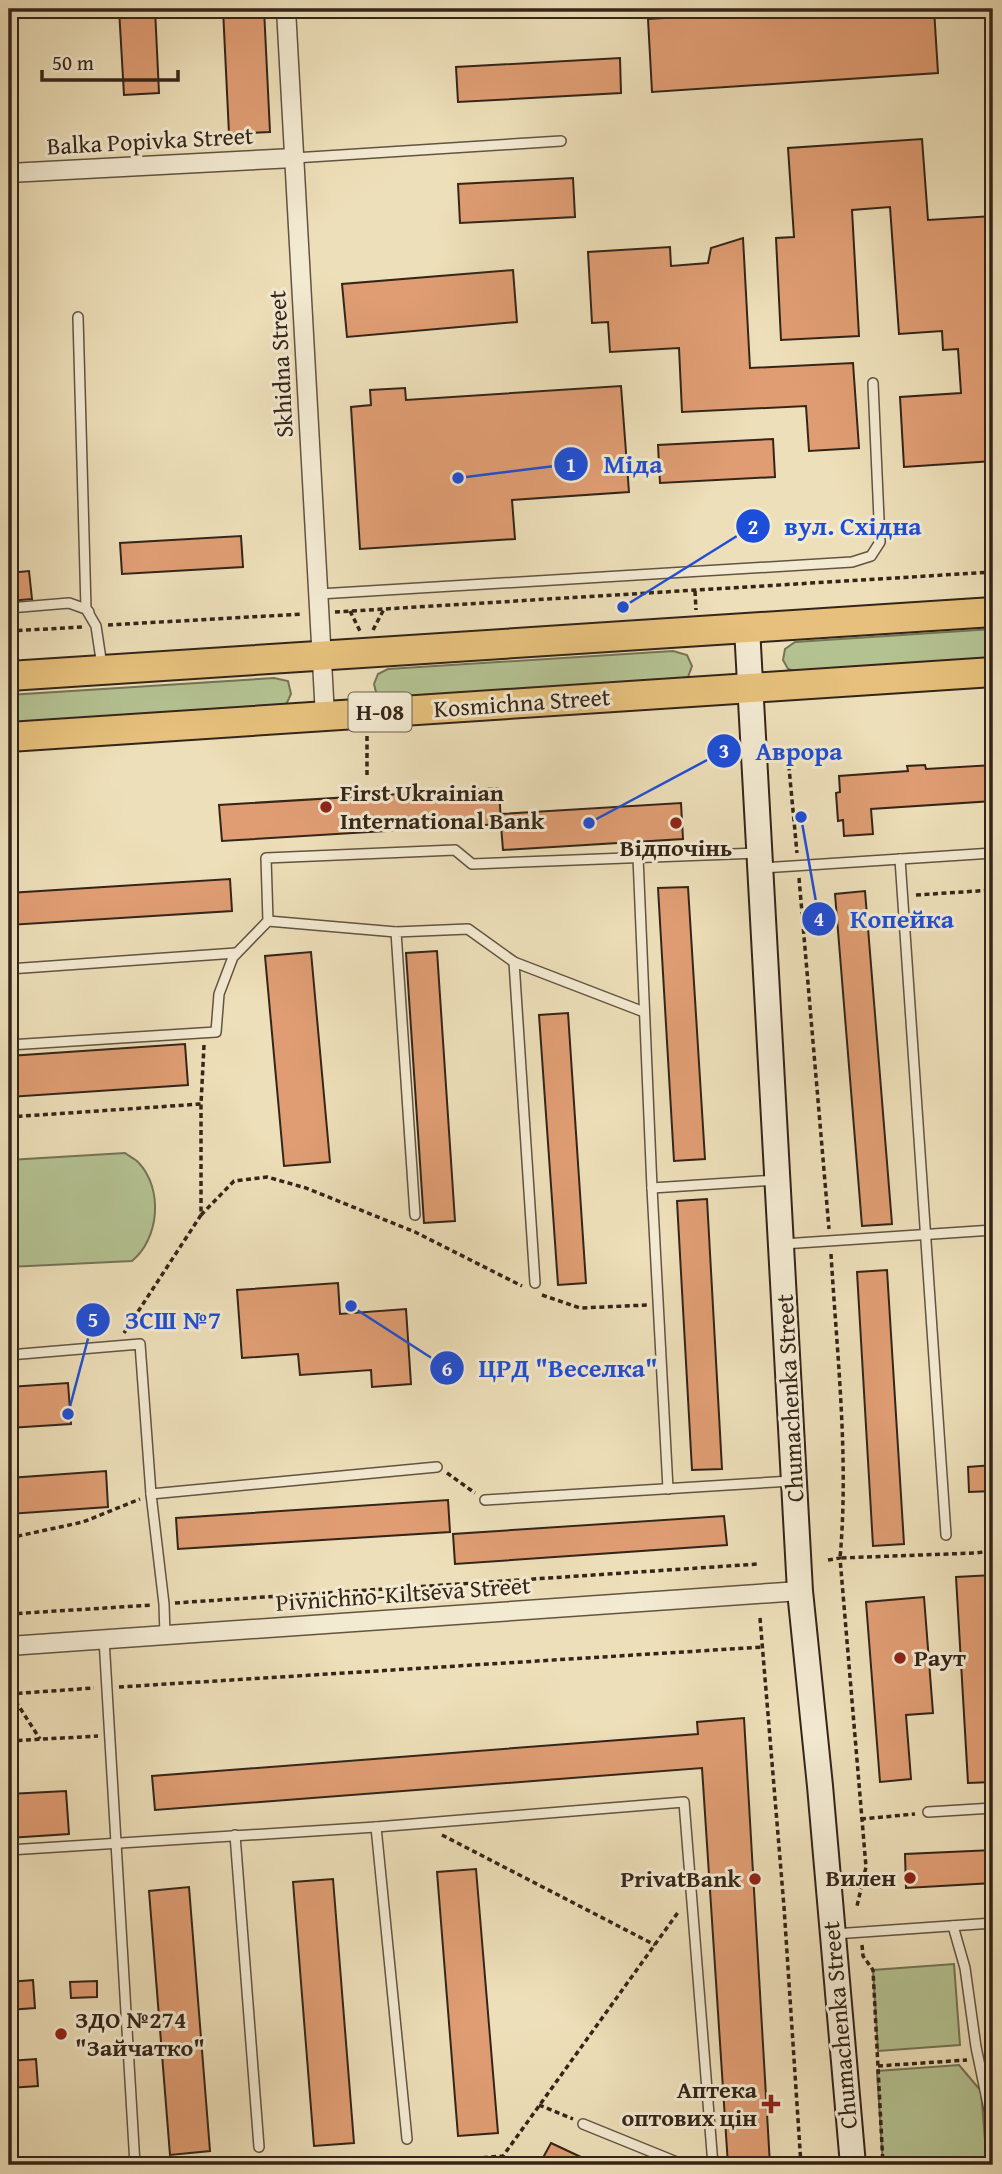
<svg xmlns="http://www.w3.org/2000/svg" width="1002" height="2174" viewBox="0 0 1002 2174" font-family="'Gentium Book Plus',serif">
	<rect width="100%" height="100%" fill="#eddfb9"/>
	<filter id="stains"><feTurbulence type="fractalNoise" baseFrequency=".00286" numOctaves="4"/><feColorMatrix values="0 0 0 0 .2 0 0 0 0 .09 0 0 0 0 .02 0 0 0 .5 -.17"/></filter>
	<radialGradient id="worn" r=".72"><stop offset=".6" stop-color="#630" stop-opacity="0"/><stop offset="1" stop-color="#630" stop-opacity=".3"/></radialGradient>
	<g fill="#b4c292" stroke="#747456" stroke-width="2">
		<path d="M993,629V659L798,672L788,669L783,660L785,649L795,642Z"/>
		<path d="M673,651L687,655L692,666L688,677L675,681L389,702L377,696L374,684L378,674L388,669Z"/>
		<path d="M274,678L288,681L291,694L285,707L9,728V695Z"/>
		<path d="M125,1153C129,1156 135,1159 138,1162C164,1189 159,1239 132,1261L9,1267V1160Z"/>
		<path d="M954,1964L960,2045L878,2051L873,1970Z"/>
		<path d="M959,2065L981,2091L987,2165H883L877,2071Z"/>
	</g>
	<g fill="#e09d73" stroke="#342519" stroke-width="2">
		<path d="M119,9H155L159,93L124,95Z"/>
		<path d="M223,9H264L270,132L229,134Z"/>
		<path d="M808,9H934L938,73L652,92L648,19Z"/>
		<path d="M620,58L621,93L458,102L456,67Z"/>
		<path d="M922,139L928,220L993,216V461L904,467L900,397L961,393L958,349L943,350L942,331L899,334L890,207L852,210L859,336L781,340L776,238L794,237L788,148Z"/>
		<path d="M573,178L575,217L460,223L458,184Z"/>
		<path d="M743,238L750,368L853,363L859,448L809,451L806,406L682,412L679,348L610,352L608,322L592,323L588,252L670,247L671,266L708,263L711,248Z"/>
		<path d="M513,270L517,322L347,337L342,284Z"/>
		<path d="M621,386L629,492L512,500L515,539L360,549L351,407L371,405L370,390L405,388L406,400Z"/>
		<path d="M773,439L775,477L660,483L658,445Z"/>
		<path d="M241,536L243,567L122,574L120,543Z"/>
		<path d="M29,571L32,599L9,601V573Z"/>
		<path d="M925,765L926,769L993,765V801L871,809L873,834L844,836L843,820L838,821L836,793L840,792L839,776L908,771L907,766Z"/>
		<path d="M499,788L501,824L222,841L219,805Z"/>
		<path d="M681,803L683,839L503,850L500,814Z"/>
		<path d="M230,879L232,911L9,925V893Z"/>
		<path d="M688,887L705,1159L674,1161L658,888Z"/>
		<path d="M865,891L892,1224L862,1226L835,894Z"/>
		<path d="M437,951L455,1221L424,1223L406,953Z"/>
		<path d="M311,952L330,1162L284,1166L265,956Z"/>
		<path d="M568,1013L586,1283L558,1285L539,1015Z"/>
		<path d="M185,1044L188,1085L9,1097V1056Z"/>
		<path d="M707,1199L722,1469L692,1470L677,1201Z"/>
		<path d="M887,1270L904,1544L873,1546L857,1272Z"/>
		<path d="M338,1283L340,1314L406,1309L411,1384L372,1387L371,1370L300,1375L298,1354L242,1358L237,1290Z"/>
		<path d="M68,1383L71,1424L9,1428V1387Z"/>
		<path d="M993,1465V1491L969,1492L968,1467Z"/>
		<path d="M106,1471L108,1507L9,1514V1478Z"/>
		<path d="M448,1500L450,1532L178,1549L176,1518Z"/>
		<path d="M724,1516L727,1545L455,1564L453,1534Z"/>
		<path d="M993,1575V1782L968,1783L956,1577Z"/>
		<path d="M924,1597L933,1713L906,1715L911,1779L880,1782L866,1602Z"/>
		<path d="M744,1718L770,2165H728L702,1768L155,1810L152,1776L698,1734L697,1722Z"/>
		<path d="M66,1791L69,1834L9,1838V1794Z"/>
		<path d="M993,1850V1883L906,1888L905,1854Z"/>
		<path d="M476,1869L498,2133L458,2136L437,1872Z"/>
		<path d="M333,1879L354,2143L314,2146L293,1882Z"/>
		<path d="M189,1887L210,2151L170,2155L149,1891Z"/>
		<path d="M33,1980L35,2008L9,2010V1982Z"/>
		<path d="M97,1981V1997L71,1998L70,1982Z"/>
		<path d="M36,2059L38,2086L9,2088V2061Z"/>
		<path d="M551,2143L598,2165H539Z"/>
	</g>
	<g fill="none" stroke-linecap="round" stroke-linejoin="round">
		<defs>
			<g id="lane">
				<path d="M294,158L561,141"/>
				<path d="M78,317L86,609L96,626L102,666"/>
				<path d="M319,594L852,562L871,556L880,542L873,383"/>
				<path d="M9,608L69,603L86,609L89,612"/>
				<path d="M638,857L652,1188L668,1489"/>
				<path d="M900,859L946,1535"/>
				<path d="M762,868L993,853"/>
				<path d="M268,921L396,932"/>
				<path d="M9,969L236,953"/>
				<path d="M9,1045L216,1032L219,994L233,957L268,921L266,858L455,850L472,864L758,853"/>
				<path d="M652,1188L776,1180"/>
				<path d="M415,1215L396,932L468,929L514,962"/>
				<path d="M783,1244L993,1230"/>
				<path d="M535,1283L514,962L644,1012"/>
				<path d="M9,1355L140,1344L151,1494"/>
				<path d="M485,1500L792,1481"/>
				<path d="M165,1635L164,1604L151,1494L437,1467"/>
				<path d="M104,1639L135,2165"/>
				<path d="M928,1812L993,1808"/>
				<path d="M376,1827L407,2139"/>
				<path d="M235,1835L259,2147"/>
				<path d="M9,1850L376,1827L684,1802L713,2165"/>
				<path d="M953,1926L965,1968L976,2047L991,2119L993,2163"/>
				<path d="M834,1934L993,1923"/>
				<path d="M583,2124L684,2165"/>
			</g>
			<g id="street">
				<path d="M286,9L325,716"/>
				<path d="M9,173L294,158"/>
				<path d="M9,1646L800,1591"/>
			</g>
			<path id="secondary" d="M747,628L800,1591L820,1786L853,2165"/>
			<g id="primary">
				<path d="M9,676L993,612"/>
				<path d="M9,737L993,672"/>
			</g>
		</defs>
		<use href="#lane" stroke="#625441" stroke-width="12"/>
		<use href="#street" stroke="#625441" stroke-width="21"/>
		<use href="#secondary" stroke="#342519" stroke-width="28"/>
		<use href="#primary" stroke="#342519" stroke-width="32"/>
		<g stroke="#342519" stroke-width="3.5" stroke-dasharray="5 3.5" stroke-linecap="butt">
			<path d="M695,591L696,610"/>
			<path d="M350,611L360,631"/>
			<path d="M335,612L993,572"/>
			<path d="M108,625L303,614"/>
			<path d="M373,630L384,609"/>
			<path d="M9,631L83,627"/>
			<path d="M367,736V778"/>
			<path d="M788,757L797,853"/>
			<path d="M9,803L14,801"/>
			<path d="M799,878L829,1229"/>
			<path d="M916,895L993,890"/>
			<path d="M9,1117L201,1104"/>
			<path d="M201,1215L234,1181L267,1177L306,1188L415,1232L522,1286"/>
			<path d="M831,1254C837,1355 849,1458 840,1558L974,1553L993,1551"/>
			<path d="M542,1295L580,1308L647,1305"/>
			<path d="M124,1333L201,1215V1104L204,1045"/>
			<path d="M447,1473L475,1493"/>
			<path d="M9,1538L83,1522L140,1499"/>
			<path d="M828,1560L840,1558L866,1867L857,1906"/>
			<path d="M175,1603L758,1564"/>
			<path d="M9,1614L153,1605"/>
			<path d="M760,1618L784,1907L801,2165"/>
			<path d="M119,1687L763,1647"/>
			<path d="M9,1694L94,1688"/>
			<path d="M11,1694L40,1739"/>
			<path d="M9,1741L98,1736"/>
			<path d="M861,1819L915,1814"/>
			<path d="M442,1835L655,1945"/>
			<path d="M862,1945L863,1956L873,1970L883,2165"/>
			<path d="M878,2066L967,2060"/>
			<path d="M539,2105L573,2119"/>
			<path d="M503,2156L504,2165"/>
			<path d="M398,2165L503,2156L679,1911"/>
		</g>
		<use href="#lane" stroke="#f3ead2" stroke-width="9"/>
		<use href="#street" stroke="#f3ead2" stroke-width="18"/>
		<use href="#secondary" stroke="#f3ead2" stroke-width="24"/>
		<use href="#primary" stroke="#e6c07c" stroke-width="28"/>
	</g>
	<g fill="#8f2418" stroke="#f3ead2" stroke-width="2.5">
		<circle cx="326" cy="807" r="7"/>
		<circle cx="676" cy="823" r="7"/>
		<circle cx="900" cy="1658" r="7"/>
		<circle cx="910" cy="1878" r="7"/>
		<circle cx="755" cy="1879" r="7"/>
		<circle cx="61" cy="2034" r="7"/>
		<path d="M767.5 2093.5h7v7h7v7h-7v7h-7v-7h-7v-7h7z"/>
	</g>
	<g text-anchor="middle" stroke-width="6" stroke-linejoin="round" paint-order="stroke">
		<rect fill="#f3ead2" stroke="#6d6050" stroke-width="2" x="348.5" y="692.5" width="63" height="39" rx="5"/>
		<g font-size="23" font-weight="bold" fill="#342519">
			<text x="380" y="720">Н-08</text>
		</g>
		<g font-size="24" fill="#342519" stroke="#f3ead2">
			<text transform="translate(150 141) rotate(-3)" y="8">Balka Popivka Street</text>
			<text transform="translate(281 364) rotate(-93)" y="8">Skhidna Street</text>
			<text transform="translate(522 703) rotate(-4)" y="8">Kosmichna Street</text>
			<text transform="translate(790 1398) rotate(-93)" y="8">Chumachenka Street</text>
			<text transform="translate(403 1594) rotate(-4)" y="8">Pivnichno-Kiltseva Street</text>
			<text transform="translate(840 2025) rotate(-95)" y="8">Chumachenka Street</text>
		</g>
		<g font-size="24" font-weight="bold" fill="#342519" stroke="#f3ead2" text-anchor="start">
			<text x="340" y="801">First Ukrainian<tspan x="340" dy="28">International Bank</tspan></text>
			<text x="676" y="856" text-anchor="middle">Відпочінь</text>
			<text x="914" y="1666">Раут</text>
			<text x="896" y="1886" text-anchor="end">Вилен</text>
			<text x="741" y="1887" text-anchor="end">PrivatBank</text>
			<text x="75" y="2028">ЗДО №274<tspan x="75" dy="28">"Зайчатко"</tspan></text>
			<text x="757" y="2098" text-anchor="end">Аптека<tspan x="757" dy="28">оптових цін</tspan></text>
		</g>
	</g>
	<path fill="none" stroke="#1d4ed8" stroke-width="2.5" d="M458 478L571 464M623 607L753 526M589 823L724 751M801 817L819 919M68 1414L93 1320M351 1306L447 1368"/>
	<g fill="#1d4ed8" stroke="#f3ead2" stroke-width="2.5">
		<circle cx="458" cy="478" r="7"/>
		<circle cx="623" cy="607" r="7"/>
		<circle cx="589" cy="823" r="7"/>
		<circle cx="801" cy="817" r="7"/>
		<circle cx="68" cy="1414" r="7"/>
		<circle cx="351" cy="1306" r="7"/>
		<circle cx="571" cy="464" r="18"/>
		<circle cx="753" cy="526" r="18"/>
		<circle cx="724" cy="751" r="18"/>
		<circle cx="819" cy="919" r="18"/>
		<circle cx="93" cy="1320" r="18"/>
		<circle cx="447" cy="1368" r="18"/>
	</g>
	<g font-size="21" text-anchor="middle" font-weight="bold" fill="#fff">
		<text x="571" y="472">1</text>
		<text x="753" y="534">2</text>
		<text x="724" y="758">3</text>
		<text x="819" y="926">4</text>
		<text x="93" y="1327">5</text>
		<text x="447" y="1376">6</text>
	</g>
	<g font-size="26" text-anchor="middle" font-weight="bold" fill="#1d4ed8" stroke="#f3ead2" stroke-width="6" stroke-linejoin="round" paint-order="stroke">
		<text x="633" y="473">Міда</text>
		<text x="853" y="535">вул. Східна</text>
		<text x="799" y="760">Аврора</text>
		<text x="902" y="928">Копейка</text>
		<text x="173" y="1329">ЗСШ №7</text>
		<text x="568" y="1377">ЦРД "Веселка"</text>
	</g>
	<rect width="1002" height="2174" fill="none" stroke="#eddfb9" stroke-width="35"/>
	<rect x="10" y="10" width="981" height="2153" fill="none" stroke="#342519" stroke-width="3.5"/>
	<rect x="18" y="18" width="967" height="2139" fill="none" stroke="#342519" stroke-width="2"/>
	<path d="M42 70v10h136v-10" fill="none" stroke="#342519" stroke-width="3.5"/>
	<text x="52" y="70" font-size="21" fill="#342519" stroke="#f3ead2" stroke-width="5" paint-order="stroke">50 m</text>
	<rect width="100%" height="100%" filter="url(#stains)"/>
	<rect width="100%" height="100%" fill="url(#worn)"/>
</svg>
